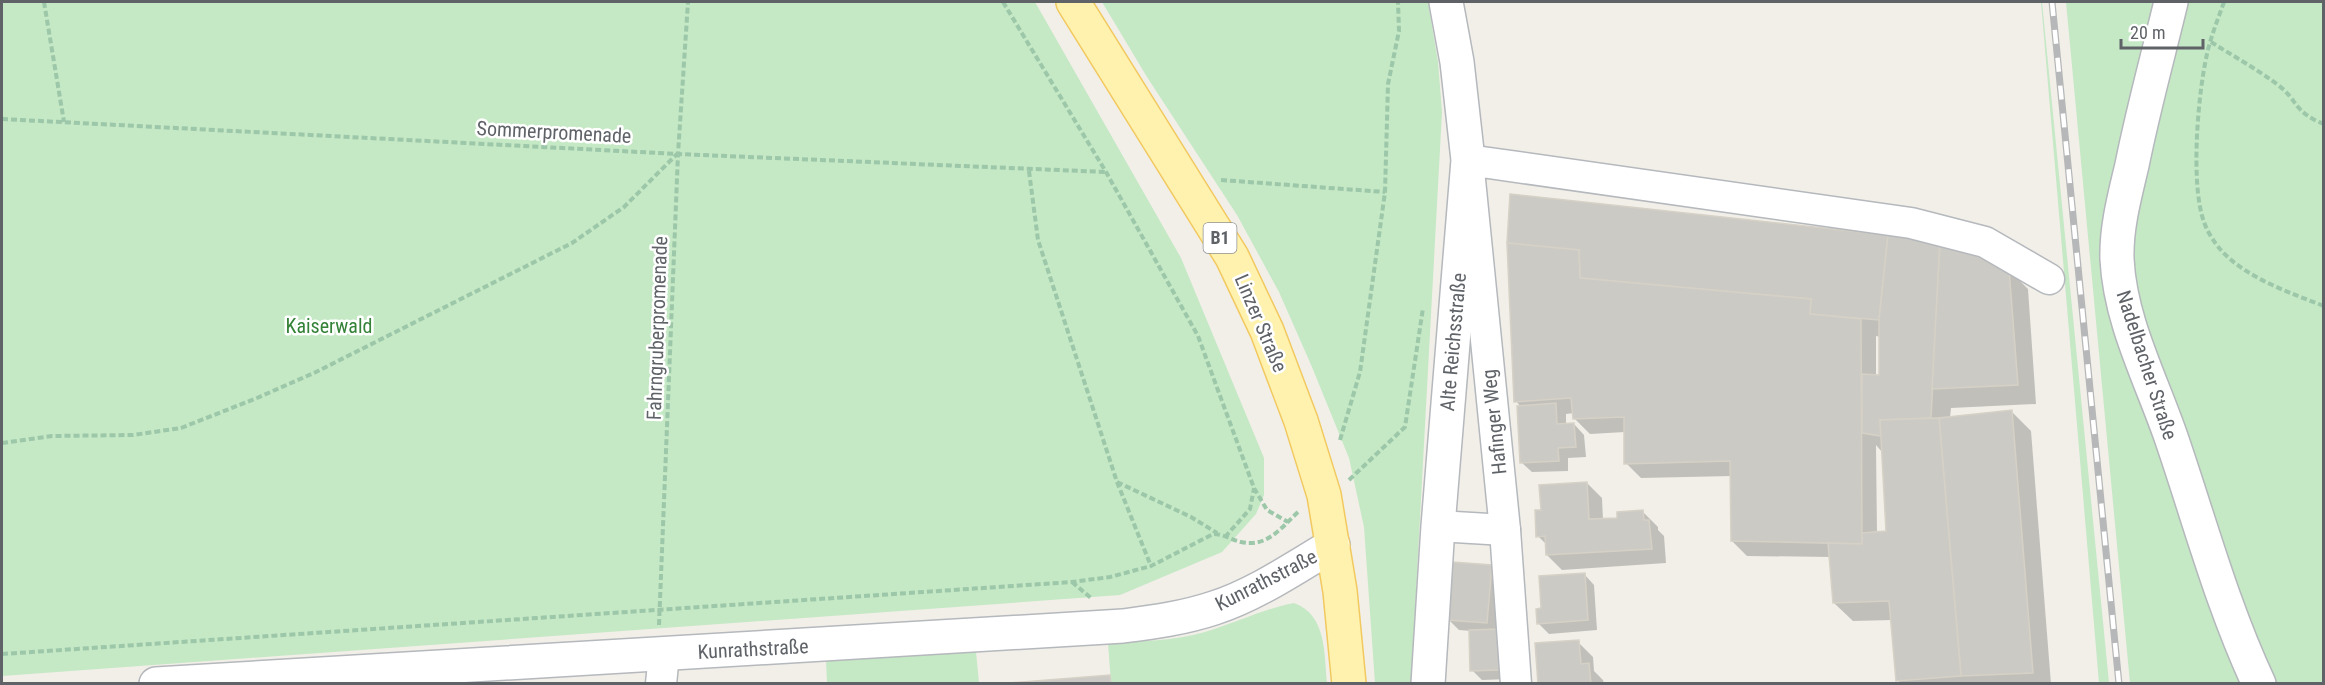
<svg xmlns="http://www.w3.org/2000/svg" width="2325" height="685" viewBox="0 0 2325 685" font-family="'Roboto Condensed',sans-serif">
	<rect width="100%" height="100%" fill="#f1efe8"/>
	<g fill="#c5e8c5">
		<path d="M2,2H1035L1181,258L1264,458V495L1256,514L1222,552L1120,595L2,676Z"/>
		<path d="M1102,2H1428L1438,62L1442,112L1411,683H1375L1364,527L1349,458L1312,367L1279,292L1237,215L1147,77Z"/>
		<path d="M2041,2H2042L2109,683H2099Z"/>
		<path d="M2066,2H2156L2111,208L2244,683H2130Z"/>
		<path d="M2186,2H2323V683H2274L2247,620L2142,318L2135,288L2133,258L2136,213Z"/>
		<path d="M1294,603C1327,615 1324,654 1327,683H1111L1108,643C1141,641 1174,641 1205,632C1236,623 1263,609 1294,603Z"/>
		<path d="M976,652L979,683H827L826,659Z"/>
	</g>
	<g fill="#0003" fill-rule="evenodd">
		<path d="M1508,243L2009,270L2028,289L2036,404L1951,408L1950,418L2012,412L2031,431L2051,684H1901L1898,680L1893,620L1853,621L1834,603L1831,557L1747,556L1732,541V476L1641,478L1626,463L1625,432L1590,434L1575,419L1574,413L1566,414V425L1574,424L1584,435L1586,457L1568,458V471L1532,472L1521,462V407L1516,401ZM1876,336L1881,337V377H1876ZM1876,445L1882,452L1888,532L1877,533Z"/>
		<path d="M1587,483L1602,498L1603,520L1619,519L1643,512L1658,527V530L1664,536L1666,563L1562,570L1547,555V545L1538,536L1542,511Z"/>
		<path d="M1491,566L1501,577L1509,679L1482,680L1472,670L1471,631L1459,630L1449,620Z"/>
		<path d="M1584,574L1594,585L1597,630L1549,634L1539,624L1543,609Z"/>
		<path d="M1578,642L1593,657L1594,671L1603,680L1604,684H1540Z"/>
	</g>
	<g fill="#cccac5" stroke="#d6d1c6" stroke-width="1.5">
		<path d="M1510,194L1888,235L1879,320L1810,314L1811,299L1580,278L1579,250L1507,243Z"/>
		<path d="M1888,235L1940,242L1931,418L1880,420L1881,436L1862,433V374L1879,375V320Z"/>
		<path d="M1940,242L2009,269L2018,385L1932,389Z"/>
		<path d="M1507,243L1579,250L1580,278L1811,299L1810,314L1861,319L1862,544L1731,541L1730,461L1624,464V417L1573,419L1571,398L1514,402Z"/>
		<path d="M1556,403L1557,424L1574,423L1576,447L1558,448L1559,461L1520,463L1517,406Z"/>
		<path d="M2012,410L2033,673L1961,676L1939,418Z"/>
		<path d="M1939,418L1961,676L1896,681L1889,601L1833,603L1828,543L1862,544V533L1886,531L1880,420Z"/>
		<path d="M1587,482L1589,519L1617,518V512L1643,510L1644,520H1649L1652,549L1546,555L1545,536L1536,537L1535,510H1541L1539,485Z"/>
		<path d="M1452,562L1492,565L1487,623L1447,620Z"/>
		<path d="M1585,573L1588,620L1537,624L1536,609L1541,608L1539,576Z"/>
		<path d="M1498,629L1499,670L1470,671L1469,630Z"/>
		<path d="M1579,640L1581,664L1589,663L1591,684H1538L1535,643Z"/>
		<path d="M1110,675L1111,684H996Z"/>
	</g>
	<g fill="none" stroke-linecap="round" stroke-linejoin="round">
		<defs>
			<g id="minor">
				<path d="M1438,526L1505,530"/>
				<path d="M661,684L664,654"/>
				<path d="M1516,684L1505,530L1468,160L1911,223L1985,242L2049,279"/>
			</g>
			<g id="tertiary">
				<path d="M2171,2C2158,56 2143,110 2132,165C2125,195 2116,227 2117,259C2120,322 2152,381 2172,440C2200,522 2222,605 2259,684"/>
				<path d="M156,684L1123,626C1154,622 1184,618 1214,608C1255,595 1296,567 1333,545"/>
				<path d="M1428,684L1438,526L1468,160L1457,62L1446,2"/>
			</g>
			<path id="primary" d="M1073,2L1232,257L1267,331L1301,421L1324,495L1340,591L1349,684"/>
		</defs>
		<use href="#minor" stroke="#b5b8bc" stroke-width="33"/>
		<use href="#tertiary" stroke="#b5b8bc" stroke-width="36"/>
		<use href="#primary" stroke="#f2c960" stroke-width="36"/>
		<g stroke="#9cc7a9" stroke-width="4" stroke-dasharray="6 3" stroke-linecap="butt">
			<path d="M44,2L64,122"/>
			<path d="M1003,2L1106,172L1198,336L1254,488L1267,510L1288,522"/>
			<path d="M2224,2C2218,19 2211,36 2207,54C2198,93 2190,184 2204,222C2207,231 2214,242 2220,249C2244,277 2290,293 2324,306"/>
			<path d="M2211,42C2233,56 2257,69 2278,85C2299,101 2293,112 2324,124"/>
			<path d="M2,119L678,154L1106,172"/>
			<path d="M1029,171L1038,240L1117,482L1151,566"/>
			<path d="M1221,180L1385,192"/>
			<path d="M1340,440L1360,372L1385,192L1388,84L1399,31L1398,2"/>
			<path d="M2,443L52,436L133,435L181,428L257,398L316,372L572,243L624,207L677,154"/>
			<path d="M1349,480L1405,427L1423,308"/>
			<path d="M1117,482L1191,517L1217,533"/>
			<path d="M1225,537L1250,509L1254,488"/>
			<path d="M1072,582L1091,598"/>
			<path d="M659,625L678,154L688,2"/>
			<path d="M2,654L1072,582L1110,577L1151,566L1213,534C1223,534 1232,540 1241,542C1267,548 1281,528 1298,512"/>
		</g>
		<use href="#minor" stroke="#fff" stroke-width="30"/>
		<use href="#tertiary" stroke="#fff" stroke-width="33"/>
		<use href="#primary" stroke="#fff2af" stroke-width="33"/>
		<defs>
			<path id="rail" d="M2052,2L2119,684"/>
		</defs>
		<use href="#rail" stroke="#b6b7b8" stroke-width="7"/>
		<use href="#rail" stroke="#fff" stroke-width="4.5" stroke-dasharray="14" stroke-linecap="butt"/>
	</g>
	<g text-anchor="middle" stroke-width="5" stroke-linejoin="round" paint-order="stroke">
		<rect fill="#fff" stroke="#8f9295" stroke-width="1.5" x="1203.5" y="223" width="33" height="30" rx="4.5"/>
		<g font-size="18" font-weight="bold" fill="#5f6368">
			<text x="1220" y="244">B1</text>
		</g>
		<g font-size="20" fill="#5f6368" stroke="#fff">
			<text transform="translate(554 132) rotate(3)" y="7">Sommerpromenade</text>
			<text transform="translate(1261 323) rotate(67)" y="7">Linzer Straße</text>
			<text transform="translate(657 328) rotate(-88)" y="7">Fahrngruberpromenade</text>
			<text transform="translate(1453 342) rotate(-85)" y="7">Alte Reichsstraße</text>
			<text transform="translate(2147 365) rotate(72)" y="7">Nadelbacher Straße</text>
			<text transform="translate(1494 422) rotate(-96)" y="7">Hafinger Weg</text>
			<text transform="translate(1266 580) rotate(-27)" y="7">Kunrathstraße</text>
			<text transform="translate(753 649) rotate(-3)" y="7">Kunrathstraße</text>
		</g>
		<g font-size="20" fill="#348238" stroke="#fff">
			<text x="329" y="333">Kaiserwald</text>
		</g>
	</g>
	<rect width="2325" height="685" fill="none" stroke="#5f6368" stroke-width="6"/>
	<path d="M2121 39v9h82v-9" fill="none" stroke="#5f6368" stroke-width="3"/>
	<text x="2130" y="39" font-size="18" fill="#5f6368" stroke="#ffffff" stroke-width="4.5" paint-order="stroke">20 m</text>
</svg>
